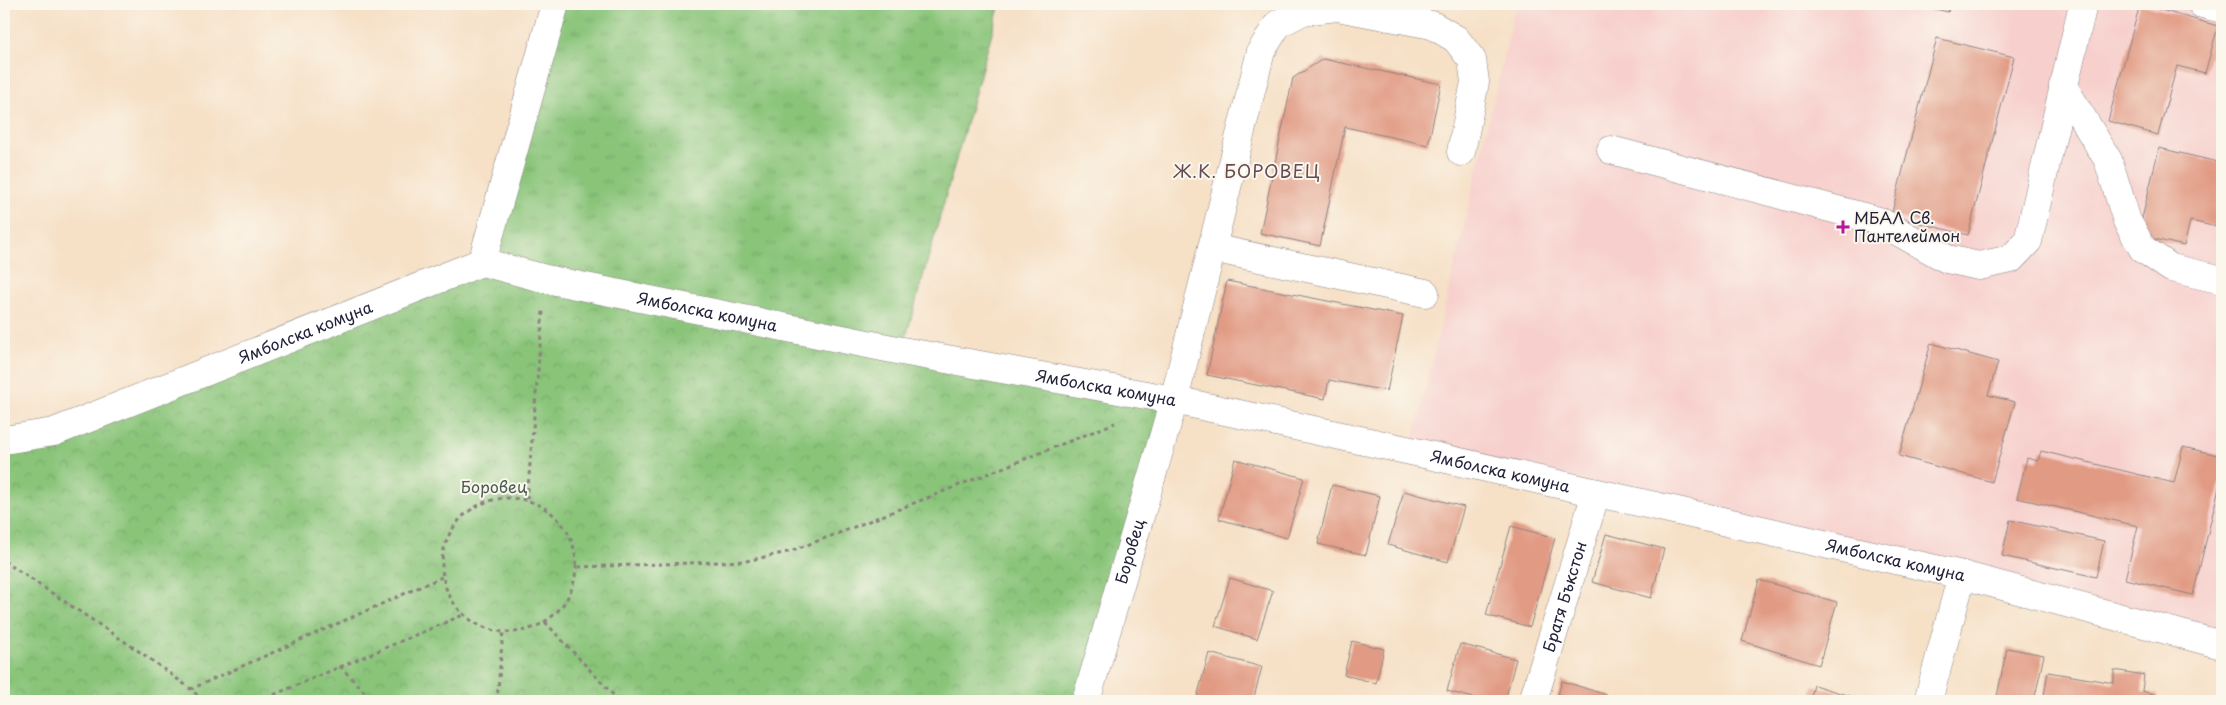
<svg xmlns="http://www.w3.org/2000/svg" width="2226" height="705" viewBox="0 0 2226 705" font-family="'Playpen Sans',sans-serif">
	<defs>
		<pattern id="grass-tufts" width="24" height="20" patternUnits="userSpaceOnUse" patternTransform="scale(1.25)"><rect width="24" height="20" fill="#89c479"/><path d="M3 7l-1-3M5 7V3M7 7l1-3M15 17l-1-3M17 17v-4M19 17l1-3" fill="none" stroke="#76a86a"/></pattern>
		<pattern id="park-crowns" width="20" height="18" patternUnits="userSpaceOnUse" patternTransform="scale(1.25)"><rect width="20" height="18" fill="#89c479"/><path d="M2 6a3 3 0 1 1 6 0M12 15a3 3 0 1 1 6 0" fill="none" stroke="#76a86a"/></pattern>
	</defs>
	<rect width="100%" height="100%" fill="#fbf7ec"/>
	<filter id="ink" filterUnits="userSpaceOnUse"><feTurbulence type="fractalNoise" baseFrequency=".02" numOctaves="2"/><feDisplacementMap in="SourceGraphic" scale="10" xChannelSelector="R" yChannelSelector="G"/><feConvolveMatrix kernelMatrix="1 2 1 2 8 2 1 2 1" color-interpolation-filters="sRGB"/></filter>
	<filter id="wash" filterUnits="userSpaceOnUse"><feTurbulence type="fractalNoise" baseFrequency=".0096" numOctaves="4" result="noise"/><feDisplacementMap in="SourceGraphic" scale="20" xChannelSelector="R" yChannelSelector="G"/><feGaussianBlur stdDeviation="1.12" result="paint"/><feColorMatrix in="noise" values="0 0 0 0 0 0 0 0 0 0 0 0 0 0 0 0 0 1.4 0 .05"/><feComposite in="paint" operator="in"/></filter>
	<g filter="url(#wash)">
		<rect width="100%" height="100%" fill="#f6e0c6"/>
		<path fill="#f7d0cd" d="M1516,4H2222V645L1411,451Z"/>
		<path fill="url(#grass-tufts)" stroke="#56735a" d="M555,4H1000L902,351L482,262Z"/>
		<path fill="url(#park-crowns)" stroke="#56735a" d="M482,262L1174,400L1086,701H4V440Z"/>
		<g id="blocks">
			<g fill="#e19a83">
				<path d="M1914,4H1950L1948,12Z"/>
				<path d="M2140,4L2218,26L2205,73L2177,66L2158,135L2108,121Z"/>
				<path d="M1937,38L2014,57L1968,235L1891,216Z"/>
				<path d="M1323,59L1441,84L1428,145L1345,127L1320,246L1260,233L1293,78Z"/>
				<path d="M2159,148L2222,163V228L2190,221L2184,246L2138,235Z"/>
				<path d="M1227,281L1403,316L1387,391L1329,380L1325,399L1207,375Z"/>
				<path d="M1931,343L1998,362L1988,395L2015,402L1992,482L1899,456Z"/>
				<path d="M2183,447L2222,456V475L2193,595L2125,579L2138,526L2017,498L2027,458L2038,461L2041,451L2174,483Z"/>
				<path d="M1235,459L1304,478L1287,538L1219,519Z"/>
				<path d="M1332,485L1380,496L1366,555L1318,544Z"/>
				<path d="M1404,491L1464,507L1448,562L1388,545Z"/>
				<path d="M2010,520L2104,541L2096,577L2002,556Z"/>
				<path d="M1511,526L1555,538L1530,627L1486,615Z"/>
				<path d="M1606,534L1664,549L1651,598L1592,582Z"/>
				<path d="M1230,578L1273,591L1257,639L1215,626Z"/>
				<path d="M1759,580L1837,602L1819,665L1742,641Z"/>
				<path d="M1352,641L1384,649L1376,683L1344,675Z"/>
				<path d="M1460,644L1516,659L1505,701H1485L1447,691Z"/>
				<path d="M2007,648L2044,655L2034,701H1996Z"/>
				<path d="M1209,653L1262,667L1253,701H1196Z"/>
				<path d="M2114,670L2144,675L2142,691L2157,695L2156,701H2043L2048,672L2114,683Z"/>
				<path d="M1562,681L1610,696L1609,701H1556Z"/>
				<path d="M1814,685L1866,701H1810Z"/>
			</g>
		</g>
	</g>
	<g filter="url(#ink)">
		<use href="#blocks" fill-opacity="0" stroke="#8c8180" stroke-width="1"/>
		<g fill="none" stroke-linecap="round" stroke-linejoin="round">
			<defs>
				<g id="minor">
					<path d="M2202,4L2222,9"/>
					<path d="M2063,86L2108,160L2127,221L2143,249L2171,268L2222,280"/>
					<path d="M1611,150L1879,221L1947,259L1979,266L2011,259L2028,241L2083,4"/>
					<path d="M1212,248L1425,293"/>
					<path d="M482,262L555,4"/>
					<path id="s1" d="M4,440L54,432L482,262L546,279L902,351L1174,400L1411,451L1962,575L2222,645"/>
					<path id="s2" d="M1086,701L1174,400L1261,51L1278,24L1303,11L1337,7L1432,25L1456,39L1472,60L1475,82L1461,152"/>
					<path id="s3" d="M1533,701L1596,493"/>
					<path d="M1928,701L1962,575"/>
				</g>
			</defs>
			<use href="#minor" stroke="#8c8180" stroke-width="29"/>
			<g stroke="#8c8180" stroke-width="3" stroke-dasharray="4 4" stroke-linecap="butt">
				<circle cx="509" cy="565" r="67"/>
				<path d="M527,499L543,311"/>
				<path d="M4,561L143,654L191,689"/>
				<path d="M578,567L746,561L788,552L839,533L1115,423"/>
				<path d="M545,622L619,701"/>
				<path d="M340,666L373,701"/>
				<path d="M203,701L191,689L442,577"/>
				<path d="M259,701L463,615"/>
				<path d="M497,701L503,632"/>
			</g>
			<use href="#minor" stroke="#fff" stroke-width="28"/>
		</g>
	</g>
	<path fill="#b5179e" stroke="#fbf7ec" stroke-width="2" d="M1840.5 219.5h5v5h5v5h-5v5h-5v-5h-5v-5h5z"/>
	<g text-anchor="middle" stroke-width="4" stroke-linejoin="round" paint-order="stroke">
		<g font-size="16" fill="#22223b" stroke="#fbf7ec" text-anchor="start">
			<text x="1854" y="224">МБАЛ Св.<tspan x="1854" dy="18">Пантелеймон</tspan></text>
		</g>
		<g font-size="16" fill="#22223b" stroke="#fbf7ec">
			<text dy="6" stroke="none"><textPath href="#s1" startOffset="742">Ямболска комуна</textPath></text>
			<text dy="6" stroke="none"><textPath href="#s1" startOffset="321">Ямболска комуна</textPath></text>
			<text dy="6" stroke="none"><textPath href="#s1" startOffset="1148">Ямболска комуна</textPath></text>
			<text dy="6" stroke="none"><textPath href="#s1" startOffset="1551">Ямболска комуна</textPath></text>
			<text dy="6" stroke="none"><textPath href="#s2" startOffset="156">Боровец</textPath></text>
			<text dy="6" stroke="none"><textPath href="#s1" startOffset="1956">Ямболска комуна</textPath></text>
			<text dy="6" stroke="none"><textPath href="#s3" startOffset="109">Братя Бъкстон</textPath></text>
		</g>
		<g font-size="16" fill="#465b51" stroke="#fbf7ec">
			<text x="494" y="493">Боровец</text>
		</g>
		<g font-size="18" letter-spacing="1" fill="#654c54" stroke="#fbf7ec">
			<text x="1247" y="178">Ж.К. БОРОВЕЦ</text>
		</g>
	</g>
	<rect width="2226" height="705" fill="none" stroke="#fbf7ec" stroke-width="20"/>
</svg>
